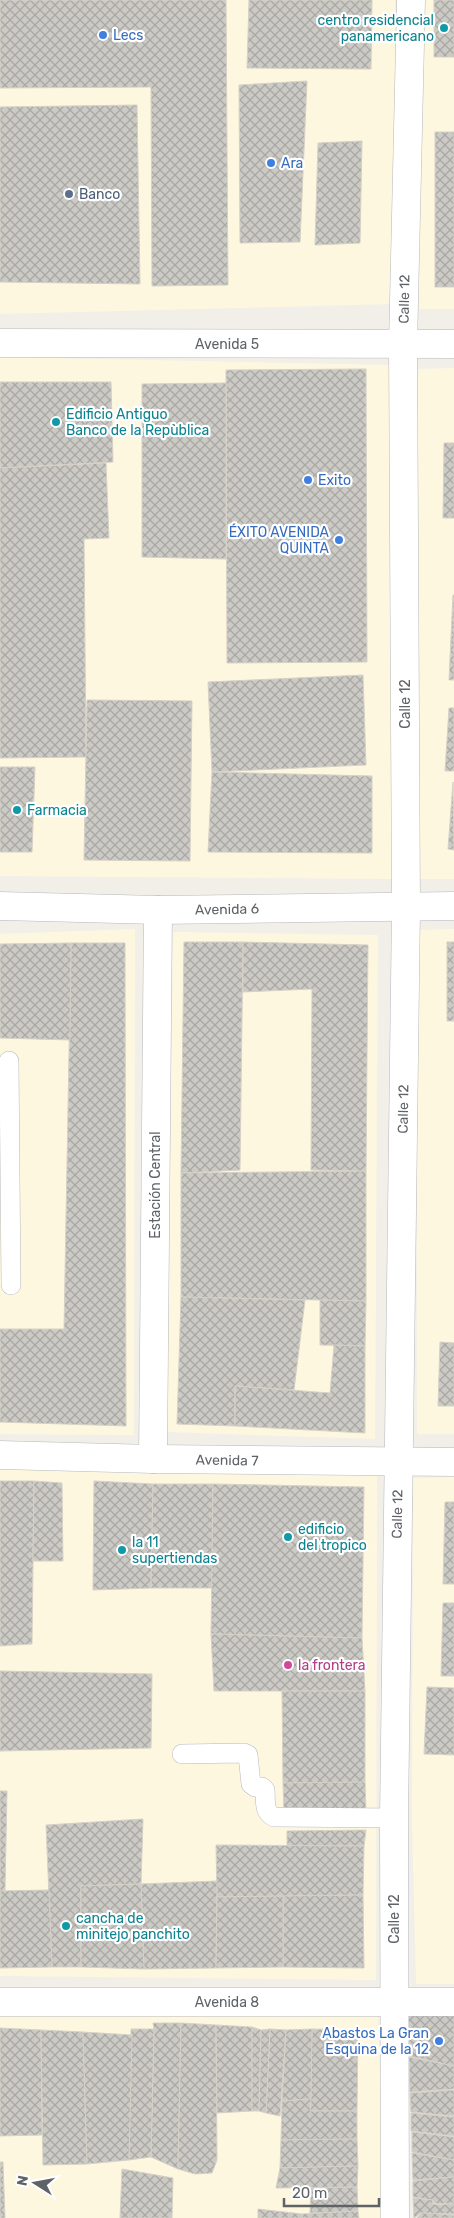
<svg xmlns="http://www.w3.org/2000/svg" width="454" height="2218" viewBox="0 0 454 2218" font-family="Rubik,sans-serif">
	<defs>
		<pattern id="building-cross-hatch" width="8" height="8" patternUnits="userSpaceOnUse" patternTransform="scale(1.25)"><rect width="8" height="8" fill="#cccac5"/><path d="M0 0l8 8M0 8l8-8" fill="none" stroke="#a9a8a4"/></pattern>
	</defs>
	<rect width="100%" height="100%" fill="#f1efe8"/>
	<g fill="#fef7e0">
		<path d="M0,0H395V304L0,314Z"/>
		<path d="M421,0H454V309H419Z"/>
		<path d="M0,357L391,365L397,879L0,876Z"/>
		<path d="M454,368V879H419L418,369Z"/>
		<path d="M135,929L134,1435L0,1434V934Z"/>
		<path d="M454,929V1434H417V930Z"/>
		<path d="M173,932L378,935L375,1439L167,1432Z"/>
		<path d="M0,1463L377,1473L376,1980L0,1976Z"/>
		<path d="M454,1477V1984H416L412,1818L413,1478Z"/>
		<path d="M0,2001L378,2007L384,2218H0Z"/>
	</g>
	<g fill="url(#building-cross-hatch)" stroke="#d6d1c6">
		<path d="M0,0H226L228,285L152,286L151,87L0,88Z"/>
		<path d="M249,0H372L371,69L247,68Z"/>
		<rect x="434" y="0" width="20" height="57"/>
		<path d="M307,81L300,242L240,243L239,85Z"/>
		<path d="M137,105L140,284L0,282V107Z"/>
		<rect x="435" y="132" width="19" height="155"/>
		<path d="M362,141L360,243L315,245L318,143Z"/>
		<path d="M366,369L367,662L227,663L226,370Z"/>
		<path d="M0,382H111L113,462L0,468Z"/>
		<path d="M226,383V559L142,557V384Z"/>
		<path d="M444,443H454V518H443Z"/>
		<path d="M106,463L109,538L84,539L86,757L0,758V468Z"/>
		<path d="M453,595H454V680H449Z"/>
		<path d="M363,675L366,765L212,772L208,682Z"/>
		<path d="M87,700L192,701L190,861L84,860Z"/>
		<path d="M449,708H454V771H445Z"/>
		<path d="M0,767H35L32,852H0Z"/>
		<path d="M212,772L372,776V853L208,852Z"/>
		<path d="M453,782L454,850L448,849Z"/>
		<path d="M184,942H243L240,1170L181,1173Z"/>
		<path d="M243,942L368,945L366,1171L311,1170L312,989L243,992Z"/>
		<rect x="447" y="942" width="7" height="79"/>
		<path d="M71,943H125L126,1426L0,1422V1329H64Z"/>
		<path d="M71,943L70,1040L0,1038V944Z"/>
		<path d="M366,1171V1301L181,1297V1173Z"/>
		<path d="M181,1297L305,1300L294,1390L235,1386V1426L177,1424Z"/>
		<path d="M320,1300L366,1301L365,1346L320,1345Z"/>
		<path d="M440,1342L454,1343V1406H438Z"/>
		<path d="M334,1345L365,1346V1433L235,1426V1386L330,1393Z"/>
		<path d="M0,1481H34L32,1644L0,1646Z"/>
		<path d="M34,1481L62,1483L63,1561H33Z"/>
		<path d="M94,1481L153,1484L151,1588L93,1590Z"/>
		<path d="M153,1484H213L212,1588H151Z"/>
		<path d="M213,1484L364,1487L362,1638L211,1634Z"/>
		<path d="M445,1502H454V1584H443Z"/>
		<path d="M443,1603H454V1676H441Z"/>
		<path d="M211,1634L362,1638L365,1691H214Z"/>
		<path d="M0,1671L152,1674L151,1748L0,1751Z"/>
		<path d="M427,1687L454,1688V1755L424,1754Z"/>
		<path d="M282,1691H365V1782L283,1783Z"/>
		<path d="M365,1782L366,1811L284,1812L283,1783Z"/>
		<path d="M0,1791H7L5,1891H0Z"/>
		<path d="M143,1819L141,1884L81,1886V1967H52L46,1825Z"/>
		<path d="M366,1830L364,1846H287V1831Z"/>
		<path d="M216,1845L364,1846L363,1895L217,1897Z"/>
		<path d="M217,1881L216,1968L144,1969L141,1884Z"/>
		<path d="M141,1884L144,1969L81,1967V1886Z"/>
		<path d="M49,1890L52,1967L0,1968V1891Z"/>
		<path d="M363,1895L364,1968L283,1967V1896Z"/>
		<path d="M283,1896V1967L216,1968L217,1897Z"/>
		<path d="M454,2008V2066L409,2056L408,2009Z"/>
		<path d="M153,2023H181L178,2169L151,2157L154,2029Z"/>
		<path d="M181,2023L216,2025L217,2160L212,2173L195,2174L178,2169Z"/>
		<path d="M216,2025L252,2027V2111L217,2113Z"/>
		<path d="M252,2027L261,2030L259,2111H252Z"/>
		<path d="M0,2028L41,2030L42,2135L0,2136Z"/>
		<path d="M131,2029H154L151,2157L129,2160Z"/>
		<path d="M270,2029L286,2030L280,2116L266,2113Z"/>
		<path d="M270,2029L266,2113L259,2111L261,2030Z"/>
		<path d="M312,2029L358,2030L357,2111H310Z"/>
		<path d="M312,2029L311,2099L282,2101L286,2030Z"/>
		<path d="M41,2030L83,2032L87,2164L43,2165Z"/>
		<path d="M83,2032L132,2035L129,2160L87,2164Z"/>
		<path d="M409,2057L454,2066V2089L410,2092Z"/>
		<path d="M454,2090V2116L411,2112L410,2093Z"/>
		<path d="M311,2099L310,2111H357V2139L281,2140L282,2101Z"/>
		<path d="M411,2113L454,2117V2136L411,2131Z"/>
		<path d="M412,2132L454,2137V2160L412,2152Z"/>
		<path d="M357,2139L358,2166L280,2168L281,2140Z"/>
		<path d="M412,2153L454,2160V2177L413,2180Z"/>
		<path d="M0,2162H3L5,2218H0Z"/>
		<path d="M358,2166L357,2187L276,2188L280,2168Z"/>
		<path d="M122,2169L173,2178L172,2218H120Z"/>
		<path d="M454,2177V2203L440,2204L434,2203L433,2200L413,2197V2181Z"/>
		<path d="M357,2187L358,2211L310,2213L311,2188Z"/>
		<path d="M413,2198L432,2200L433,2204L440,2205L454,2203V2214L421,2213L414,2218Z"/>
		<path d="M258,2209L302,2214L303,2218H258Z"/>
		<path d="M358,2211L359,2218H303L302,2214Z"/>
		<path d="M422,2213L454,2215V2218H417Z"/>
	</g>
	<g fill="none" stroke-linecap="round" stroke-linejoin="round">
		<defs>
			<g id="lane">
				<path d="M9,1061L11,1285"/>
				<path d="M182,1754L244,1753L248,1755L251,1784L255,1787H262L265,1790C266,1801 263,1812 274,1817L394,1818"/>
			</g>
			<g id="street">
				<path d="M0,343L454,344"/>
				<path d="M0,906L158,910L454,906"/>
				<path d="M0,1455L153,1459L454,1462"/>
				<path d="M153,1459L158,910"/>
				<path d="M0,2002H454"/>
				<path d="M395,2218L394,1818L406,907L403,345L411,0"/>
			</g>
		</defs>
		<use href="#lane" stroke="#b5b8bc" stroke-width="20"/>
		<use href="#street" stroke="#b5b8bc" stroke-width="29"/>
		<use href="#lane" stroke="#fff" stroke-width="19"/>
		<use href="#street" stroke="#fff" stroke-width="28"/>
	</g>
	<g fill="#0f9aa8" stroke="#fff" stroke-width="2">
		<circle cx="444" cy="28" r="5"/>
		<circle cx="56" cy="422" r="5"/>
		<circle cx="17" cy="810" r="5"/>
		<circle cx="288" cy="1537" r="5"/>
		<circle cx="122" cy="1550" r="5"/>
		<circle cx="66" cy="1926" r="5"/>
	</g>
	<g fill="#3f7fe0" stroke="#fff" stroke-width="2">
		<circle cx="103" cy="35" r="5"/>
		<circle cx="271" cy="163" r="5"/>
		<circle cx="308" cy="480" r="5"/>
		<circle cx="339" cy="540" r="5"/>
		<circle cx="439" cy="2041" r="5"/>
	</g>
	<circle fill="#5c6f8a" stroke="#fff" stroke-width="2" cx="69" cy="194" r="5"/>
	<circle fill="#d1479c" stroke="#fff" stroke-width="2" cx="288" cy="1665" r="5"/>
	<g text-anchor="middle" stroke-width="4.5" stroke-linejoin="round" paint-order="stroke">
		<g font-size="14" fill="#0d838f" stroke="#fff" text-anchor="start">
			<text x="434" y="25" text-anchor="end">centro residencial<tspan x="434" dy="16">panamericano</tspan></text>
			<text x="66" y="419">Edificio Antiguo<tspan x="66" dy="16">Banco de la Repùblica</tspan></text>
			<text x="27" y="815">Farmacia</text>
			<text x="298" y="1534">edificio<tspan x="298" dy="16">del tropico</tspan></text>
			<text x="132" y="1547">la 11<tspan x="132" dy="16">supertiendas</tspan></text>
			<text x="76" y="1923">cancha de<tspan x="76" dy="16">minitejo panchito</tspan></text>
		</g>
		<g font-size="14" fill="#366cbe" stroke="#fff" text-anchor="start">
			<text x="113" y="40">Lecs</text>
			<text x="281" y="168">Ara</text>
			<text x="318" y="485">Exito</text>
			<text x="329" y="537" text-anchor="end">ÉXITO AVENIDA<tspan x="329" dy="16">QUINTA</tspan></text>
			<text x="429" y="2038" text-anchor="end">Abastos La Gran<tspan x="429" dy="16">Esquina de la 12</tspan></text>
		</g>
		<g font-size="14" fill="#4e5e75" stroke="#fff" text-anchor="start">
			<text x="79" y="199">Banco</text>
		</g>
		<g font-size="14" fill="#5f6368" stroke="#fff">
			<text transform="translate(404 299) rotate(-89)" y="5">Calle 12</text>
			<text x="227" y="349">Avenida 5</text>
			<text transform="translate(405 704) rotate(-90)" y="5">Calle 12</text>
			<text transform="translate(227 909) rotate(-1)" y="5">Avenida 6</text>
			<text transform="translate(403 1109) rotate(-89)" y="5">Calle 12</text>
			<text transform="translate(155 1185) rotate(-90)" y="5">Estación Central</text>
			<text transform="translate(227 1460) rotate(1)" y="5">Avenida 7</text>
			<text transform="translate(397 1514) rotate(-89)" y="5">Calle 12</text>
			<text transform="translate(394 1919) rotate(-90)" y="5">Calle 12</text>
			<text x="227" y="2007">Avenida 8</text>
		</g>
		<g font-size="14" fill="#b23c85" stroke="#fff" text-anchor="start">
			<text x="298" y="1670">la frontera</text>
		</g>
	</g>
	<g transform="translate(35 2183) rotate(281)" stroke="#ffffff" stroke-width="4" paint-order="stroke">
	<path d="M0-4L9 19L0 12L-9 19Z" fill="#5f6368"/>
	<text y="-8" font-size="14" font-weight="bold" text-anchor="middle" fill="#5f6368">N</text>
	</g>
	<path d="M284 2198v8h95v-8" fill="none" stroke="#5f6368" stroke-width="2.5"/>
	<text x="292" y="2198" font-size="15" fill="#5f6368" stroke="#ffffff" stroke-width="4" paint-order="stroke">20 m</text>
</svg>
